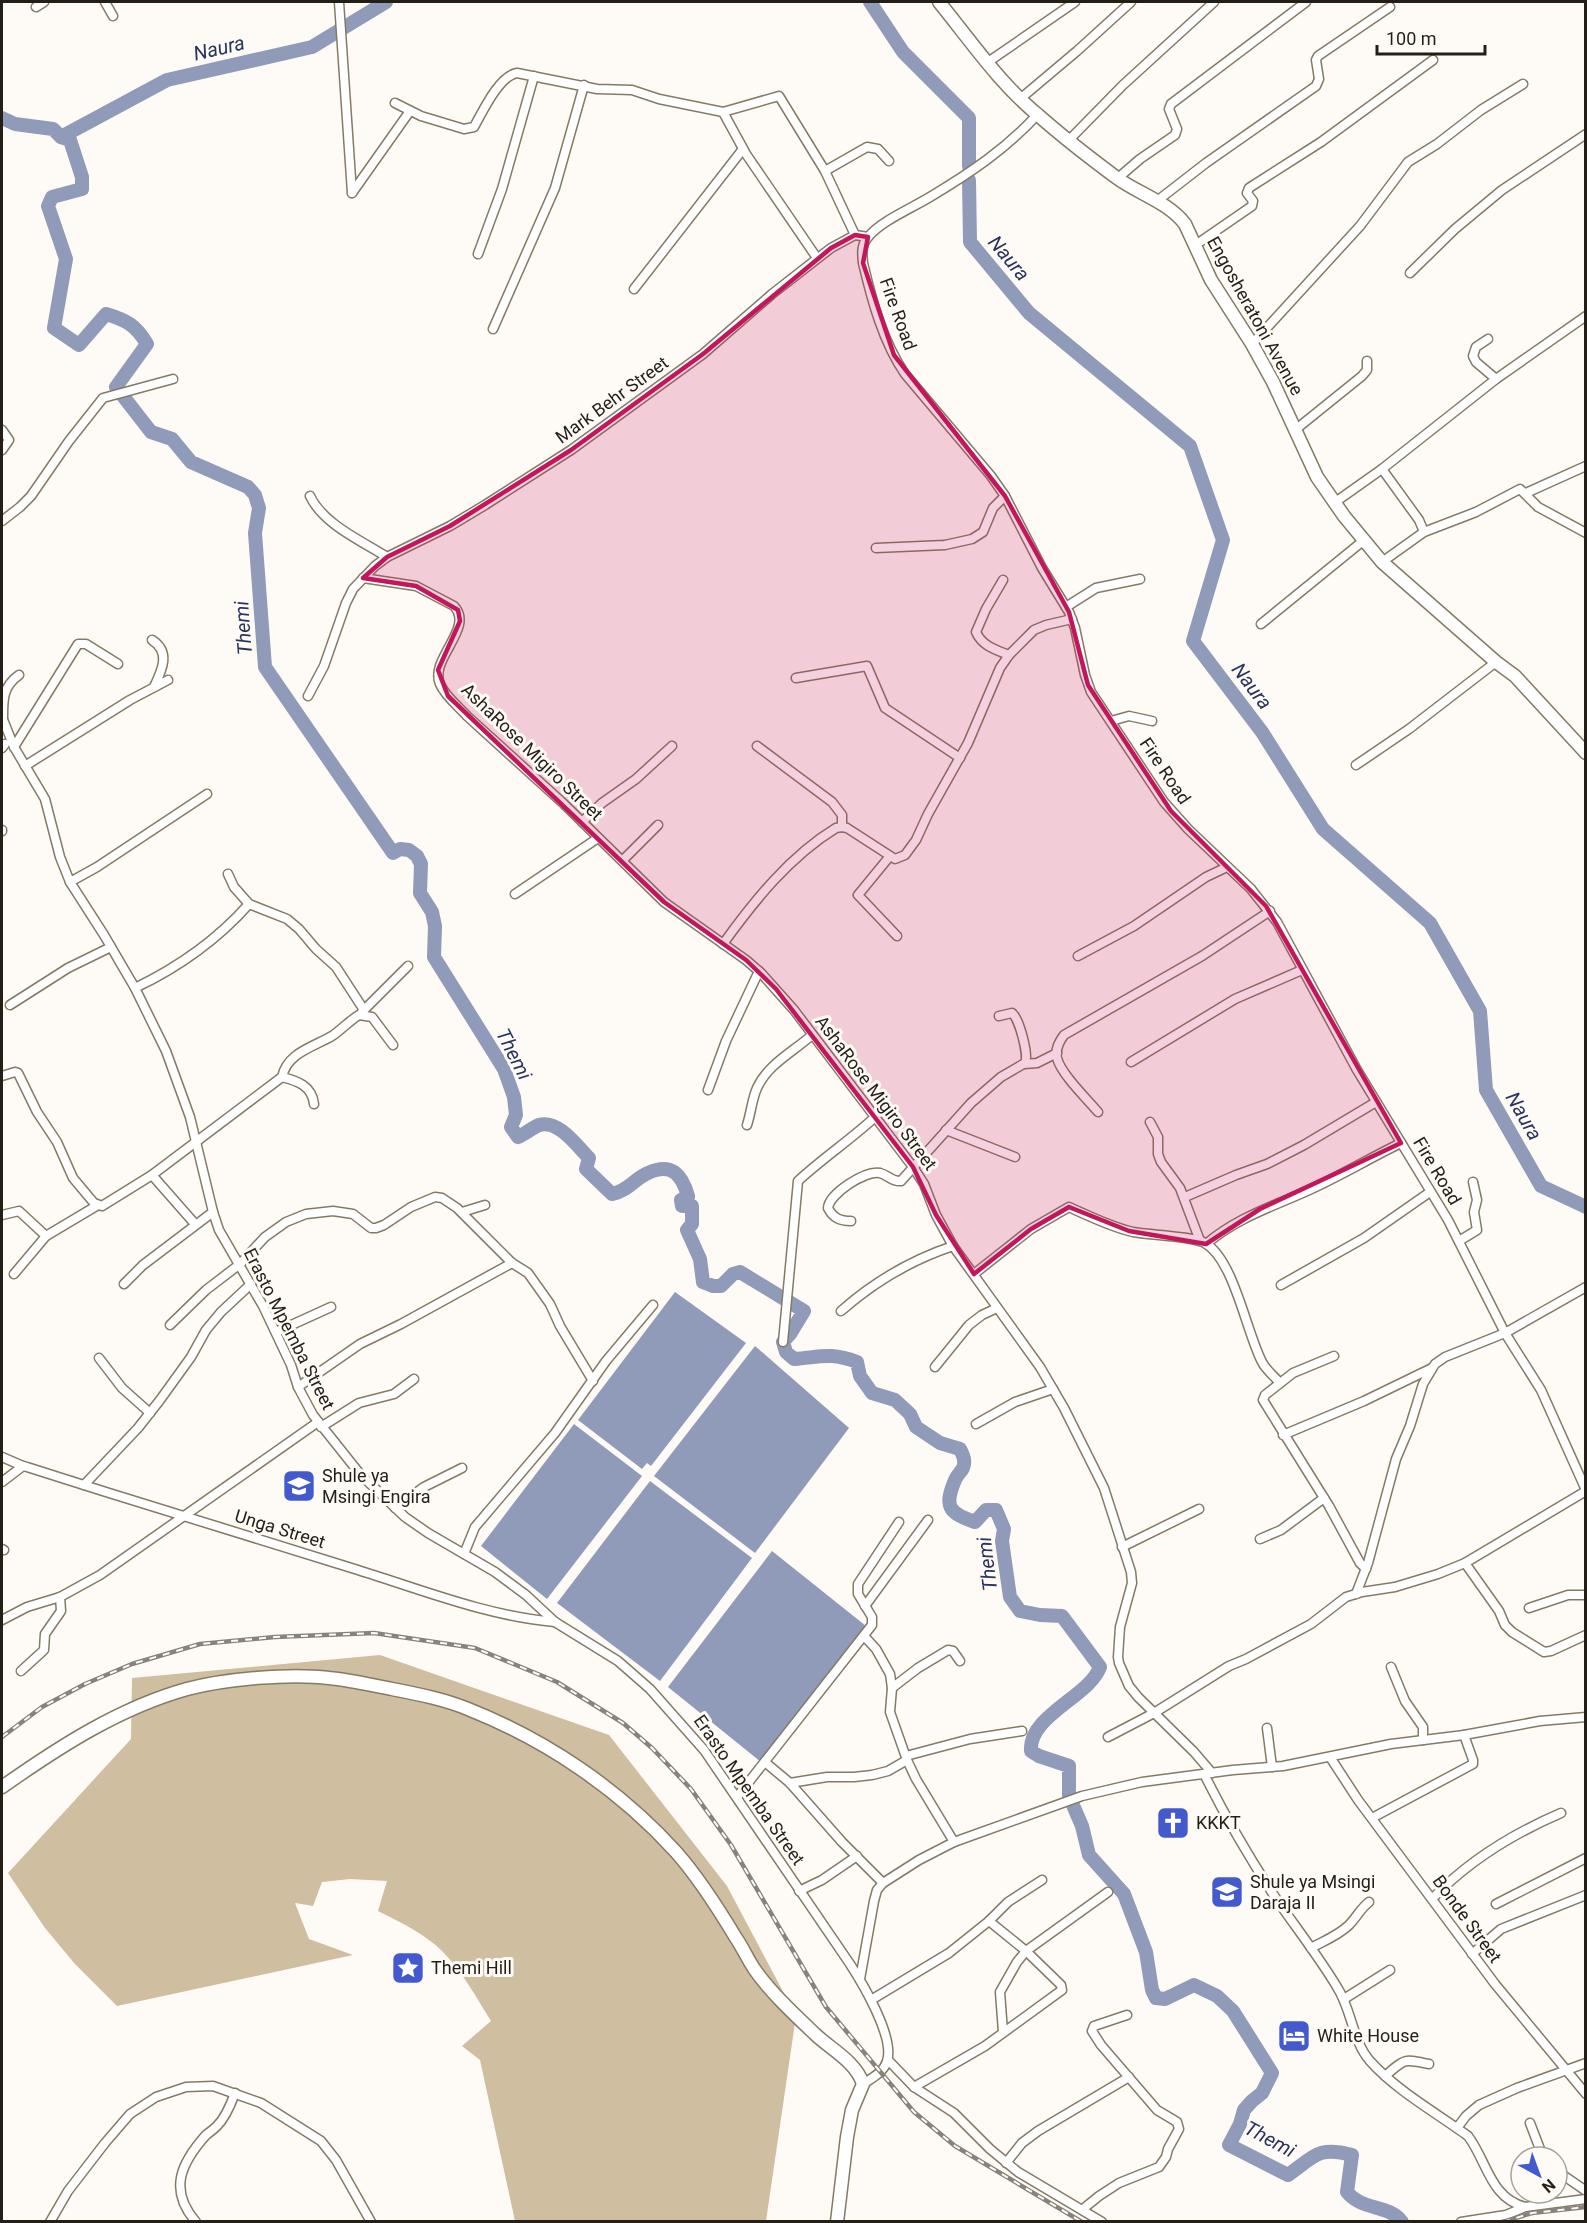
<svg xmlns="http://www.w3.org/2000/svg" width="1587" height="2223" viewBox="0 0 1587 2223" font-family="Roboto,sans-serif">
	<rect width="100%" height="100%" fill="#fefbf7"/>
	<path fill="#cfbe9f" d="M380,1655L609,1735L727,1886L796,2016L766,2221H515L480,2060L462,2046L491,2021C476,1997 462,1971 442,1951C425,1934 400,1922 378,1911L387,1881L350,1879L322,1882L313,1906L295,1903L309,1939L353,1955L117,2006L75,1964L45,1928L8,1873L131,1739L132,1678Z"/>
	<g fill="#909ab9">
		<path d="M675,1292L746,1343L651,1466L647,1463L642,1469L578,1420Z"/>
		<path d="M755,1346L849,1428L755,1553L654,1476Z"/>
		<path d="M574,1424L642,1476L547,1599L481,1546Z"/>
		<path d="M650,1481L752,1558L660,1681L557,1603Z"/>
		<path d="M772,1551L866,1626L761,1762L668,1687Z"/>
	</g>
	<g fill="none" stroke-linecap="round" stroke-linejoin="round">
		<g stroke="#909ab9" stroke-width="14">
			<path d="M870,2L903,52L969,118V166"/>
			<path d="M2,118L15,124L53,129L61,137L70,140L82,177V189L52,197L48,206L66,259L54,328L79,345L106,314C126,320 136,325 147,344L116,387L151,432L172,439L191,462L248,487L255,495L259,508L255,533L265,667L393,853L400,849L409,850L417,856L421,864L420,893L432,912L435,926L434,957L504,1069L514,1097L516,1115L511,1127L518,1137C525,1134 532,1128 539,1125C558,1119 577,1146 589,1158L586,1169L612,1194C628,1191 634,1179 648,1173C672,1162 682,1175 688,1196L681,1200L682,1206H692V1224L687,1230L700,1259L703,1282L713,1286H721L733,1274L740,1272L804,1311L790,1334L783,1342L786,1352L794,1359C821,1357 830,1352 857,1362L860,1376L872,1393L895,1400L910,1414L916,1427L940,1443L960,1449C963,1455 966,1461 963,1468C961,1472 957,1475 955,1480C944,1506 948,1513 975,1522L986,1510H996L1004,1529L1002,1541L1010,1597L1020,1611L1040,1615L1062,1616L1100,1667C1090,1696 1028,1716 1031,1751L1039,1756L1069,1766V1796L1082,1826L1089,1855L1124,1894L1146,1952L1152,1990L1156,1998L1165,1999L1194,1985L1217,1996L1233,2011L1272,2073L1262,2093L1252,2101L1244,2110L1240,2124L1229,2145L1288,2175C1315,2156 1318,2146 1352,2155L1347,2192C1362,2211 1389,2204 1402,2222"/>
			<path d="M61,137L167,80L312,47L386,2"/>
			<path d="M969,180L970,242L1029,313L1190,446L1223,540L1193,641L1262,732L1323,829L1430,923L1480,1011L1486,1090L1541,1186L1586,1207"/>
		</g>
		<defs>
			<g id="street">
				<path d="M105,2L113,16"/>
				<path d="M339,2L352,193"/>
				<path d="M36,7L44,2"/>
				<path d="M988,62L1075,2"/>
				<path d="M1020,99L1077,51L1131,2"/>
				<path d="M395,103L421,116L464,129L474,127C483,111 499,76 517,73L597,89L632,90L659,99L723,112L779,96L825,171L855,235"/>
				<path d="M723,112L746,154L817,258"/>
				<path d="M1037,115C1006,149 970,173 930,197C912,208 881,221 868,237C861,245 862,254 863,263C872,301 883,342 905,374L991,476L1005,496L1042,568L1069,612L1075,628L1085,675L1091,692L1164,802L1188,829L1251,889L1277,922L1357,1070L1448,1220L1505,1333L1541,1390L1586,1490"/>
				<path d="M1069,140L1123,85L1214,2"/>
				<path d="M825,171L867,147L878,149L889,161"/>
				<path d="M1118,178L1140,159L1175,135L1177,129L1169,109L1171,104L1306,2"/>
				<path d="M352,193L410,111"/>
				<path d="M1157,201L1206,163L1316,86L1319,79L1316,60L1318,56L1390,7"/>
				<path d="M1194,246L1252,206L1253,201L1247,193L1249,188L1321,142L1433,60"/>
				<path d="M478,254L502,189L534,76"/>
				<path d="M1410,273L1455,229L1502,190L1586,134"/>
				<path d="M634,289L743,149"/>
				<path d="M493,329L555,188L584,85"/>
				<path d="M1488,339L1476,347L1473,356L1476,362L1496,379"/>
				<path d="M1252,344L1360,226L1408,162L1437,144L1481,110L1523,84"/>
				<path d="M2,430L9,440L2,450"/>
				<path d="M1295,430L1362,376L1367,370V361"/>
				<path d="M1382,469L1419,520L1424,532"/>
				<path d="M1526,493L1586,466"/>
				<path d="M310,496C323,524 362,541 387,557"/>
				<path d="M1334,503L1382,469L1496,379L1586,316"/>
				<path d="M2,521L20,507L31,496L69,441L103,398L173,379"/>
				<path d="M876,548L945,545L972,539L983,532L993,508L1005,496"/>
				<path d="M1382,562L1424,532L1476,512L1520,489L1538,507L1586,533"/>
				<path d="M363,578L416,586L454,606C475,628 429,659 440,684C445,696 458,706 467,716L564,804L664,902L746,960L761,973L794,1010L913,1167L924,1184L936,1215L953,1246L1040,1367L1064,1408L1104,1488L1131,1572L1132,1583L1120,1627L1118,1657L1119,1663L1129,1686L1138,1697L1194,1752L1212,1773"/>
				<path d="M1003,580L986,609L976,632C982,646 996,650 1009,655"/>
				<path d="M1066,607L1096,588L1140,579"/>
				<path d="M1261,624L1363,541"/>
				<path d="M152,640C171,652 162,670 154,687"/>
				<path d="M796,678L867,666L885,708L960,758"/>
				<path d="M308,696L324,666L346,603L353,589L375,566L387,557L450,526L485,505L571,450L703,354L772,294L831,248L855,235L868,237"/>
				<path d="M2,717L14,747L45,799L60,857L70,882L104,935L135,988L166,1051L190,1117L213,1212L219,1230L263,1306L291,1365L298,1387L313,1415L360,1474L405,1517L428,1533L495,1572L526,1595L555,1622L618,1661L650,1689L704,1750L850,1964C863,1984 895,2038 887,2061C884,2072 872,2078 863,2084"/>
				<path d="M3,720C3,701 2,687 19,675"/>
				<path d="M1111,721L1129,716L1152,721"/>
				<path d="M757,746L832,802L842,815V827"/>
				<path d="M14,747L78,644H86L118,664"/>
				<path d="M2,748L5,744"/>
				<path d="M1356,765L1409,729L1496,662"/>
				<path d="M25,766L130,700L168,680"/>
				<path d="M582,822L602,803L636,779L672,746"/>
				<path d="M2,830V831"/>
				<path d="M890,856L858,895L897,936"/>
				<path d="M623,860L658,825"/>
				<path d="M228,874L234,887L249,904L287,919L299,929L316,949L336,967L364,1010"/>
				<path d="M70,882L97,867L207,794"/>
				<path d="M515,894L598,838"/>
				<path d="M723,944C754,901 790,856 836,828L842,827L847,828L895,859L905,855L916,840L928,814L968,743L1000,668L1009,655L1034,630L1046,625L1072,619"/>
				<path d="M1078,956L1134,926L1206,877L1227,867"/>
				<path d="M135,988C179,967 217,940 249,904"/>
				<path d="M10,1005L68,968L111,947"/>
				<path d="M362,1012L408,966"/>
				<path d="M1131,1062L1235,999L1302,970"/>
				<path d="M1024,1064L1037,1063L1057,1053"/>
				<path d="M2,1076L15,1072L18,1073L37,1112L57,1142L73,1178L94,1203L102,1206L152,1175L282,1077C287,1053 313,1047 332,1036C341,1030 349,1021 359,1015L372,1017L393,1045"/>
				<path d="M282,1077C298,1081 312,1086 314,1104"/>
				<path d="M708,1090L726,1041L759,971"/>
				<path d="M1098,1112C1087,1099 1061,1074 1057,1058C1055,1049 1059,1042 1064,1035L1202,956L1270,911"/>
				<path d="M1150,1122L1158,1137V1154L1161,1162L1180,1188L1200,1241"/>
				<path d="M747,1125C751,1113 752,1099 757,1088C768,1064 793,1052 812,1035"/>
				<path d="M946,1130L1015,1157"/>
				<path d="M152,1175L195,1224"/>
				<path d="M1185,1197L1236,1175L1267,1164L1304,1145L1376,1102"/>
				<path d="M462,1212L485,1205"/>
				<path d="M2,1215L19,1211L46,1236"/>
				<path d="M851,1221C840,1221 833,1218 828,1208C829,1194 865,1170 880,1173C888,1175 892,1182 901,1181L971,1103L1001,1077L1025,1063C1029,1055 1019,1018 1012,1013L999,1016"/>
				<path d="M1459,1241L1477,1230L1474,1212L1477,1200L1473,1182"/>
				<path d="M1206,1244C1238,1217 1272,1207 1309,1190C1340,1176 1370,1158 1401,1143"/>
				<path d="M14,1274L46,1236L98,1205"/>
				<path d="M974,1274L1031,1229L1069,1207C1089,1216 1111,1227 1133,1232C1149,1235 1193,1236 1205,1243C1234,1260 1246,1331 1262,1362C1266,1370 1274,1376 1280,1383"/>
				<path d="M124,1284L143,1265L213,1212"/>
				<path d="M1281,1285L1364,1238L1430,1192"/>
				<path d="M841,1311C875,1281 911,1260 953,1246"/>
				<path d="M170,1325L206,1290L240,1264L265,1237L286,1222L306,1214L333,1211L353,1214L371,1228H376L384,1225L411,1207L435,1197L442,1198L457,1208L512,1263L528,1273L550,1304L560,1326L593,1381"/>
				<path d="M276,1332L331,1307"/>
				<path d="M783,1342L798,1181C823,1158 850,1140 874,1118"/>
				<path d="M1334,1356L1293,1373L1265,1395L1263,1400L1329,1506L1360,1563L1366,1569"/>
				<path d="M99,1358L122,1388L150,1413"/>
				<path d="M935,1367L969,1325L982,1315L997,1308"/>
				<path d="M298,1387L360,1344L401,1324L512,1263"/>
				<path d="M976,1424L1015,1402L1053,1389"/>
				<path d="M321,1427L359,1403L394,1394L414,1379"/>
				<path d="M1283,1435L1364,1401L1432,1368"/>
				<path d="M2,1457L23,1466"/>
				<path d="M2,1482L23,1466L27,1467C137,1502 247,1536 358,1570C422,1590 487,1616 555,1622"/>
				<path d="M84,1485L138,1428L160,1400L191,1357L206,1330L221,1312L251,1284"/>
				<path d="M395,1508L424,1487L462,1468"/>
				<path d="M1260,1539L1281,1530L1324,1498"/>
				<path d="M1122,1547L1199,1509"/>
				<path d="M2,1549L4,1550"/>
				<path d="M464,1554L475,1527L555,1433L606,1361L653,1305"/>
				<path d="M1465,1563L1499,1611L1505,1625L1512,1632L1544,1652L1551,1651L1586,1635"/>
				<path d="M1356,1594L1368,1563L1396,1459L1410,1426L1423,1384L1435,1364L1445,1357L1505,1333L1586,1287"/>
				<path d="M865,1606L928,1520"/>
				<path d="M1529,1608L1568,1595H1586"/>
				<path d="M2,1620L27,1607L60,1597L100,1575L318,1422"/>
				<path d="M864,1636L876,1649L890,1674L892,1688L890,1712L907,1760L916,1779L954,1842"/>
				<path d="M1391,1667L1405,1701L1423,1727V1740"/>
				<path d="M21,1671L44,1650L45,1634L61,1611L60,1597"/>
				<path d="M892,1688L918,1668L948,1650L953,1651L960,1661"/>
				<path d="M1267,1728L1272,1767"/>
				<path d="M1108,1737L1154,1713L1229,1666L1246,1659L1311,1624L1346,1597L1362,1592L1395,1587L1438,1574L1465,1563L1586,1491"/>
				<path d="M906,1756L970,1739L1022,1731"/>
				<path d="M1330,1757L1358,1800L1495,1984L1586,2094"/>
				<path d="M766,1763L790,1783L842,1842L883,1883"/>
				<path d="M1204,1774C1226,1818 1250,1859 1277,1900C1297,1929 1319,1957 1337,1987C1352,2010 1352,2040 1370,2061C1397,2091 1435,2112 1468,2136C1487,2161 1490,2198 1525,2207L1586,2199"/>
				<path d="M790,1783L827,1777H854L872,1775L888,1771L907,1760"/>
				<path d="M737,1797L872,1625V1617L858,1594V1584L899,1522"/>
				<path d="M1372,1818L1473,1764V1760L1464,1735"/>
				<path d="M799,1891L822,1880L857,1856"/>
				<path d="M1432,1899C1469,1860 1512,1834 1561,1813"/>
				<path d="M1496,1904L1586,1858"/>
				<path d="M1311,1948C1324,1941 1339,1935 1349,1925C1357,1917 1360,1909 1369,1902"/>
				<path d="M1472,1954L1501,1929L1586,1895"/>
				<path d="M860,1979L874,1901L877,1890L883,1883L919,1860L954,1842L1082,1796L1142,1782L1233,1770L1283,1766L1391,1744L1464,1735L1540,1721L1586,1717"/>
				<path d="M1344,1999L1390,1970"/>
				<path d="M871,2000L949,1953L989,1921L1008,1902L1042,1880"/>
				<path d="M1003,2032L1000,1992L1017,1962L1026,1951L1108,1892"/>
				<path d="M888,2060L914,2087L954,2113L990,2149L1018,2172L1102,2222"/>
				<path d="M1385,2076C1406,2058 1403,2059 1429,2064"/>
				<path d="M914,2087L985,2046L1062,1990L1061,1985L1026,1951L989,1921"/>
				<path d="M1530,2123L1543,2157"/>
				<path d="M1457,2128L1466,2116L1479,2105L1517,2088L1586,2063"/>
				<path d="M1006,2163L1022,2143L1038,2131L1129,2077"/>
				<path d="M1557,2171L1586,2191"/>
				<path d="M1083,2209L1099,2196L1119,2183L1159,2167L1166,2157L1168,2149L1179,2129L1177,2122L1157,2110L1101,2045L1092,2031L1094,2026L1127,2015"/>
				<path d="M50,2222L68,2191L105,2143L130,2114L156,2097L186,2087L213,2086L261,2103L321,2141L336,2160L371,2222"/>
				<path d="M196,2222C168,2190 181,2163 206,2135C210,2132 214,2129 217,2126C226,2117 231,2104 235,2093"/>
				<path d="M1461,2222L1506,2215L1525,2207"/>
			</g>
			<g id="secondary">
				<path d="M939,2C970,40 1000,84 1038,115C1063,137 1090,158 1117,178C1139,194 1168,202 1185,224L1211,280L1252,344L1273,382L1317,477L1344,516L1382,562L1496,662L1515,676L1586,753"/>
				<path d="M2,1787C59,1747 119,1708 187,1689C225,1679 290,1673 329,1678C350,1680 371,1685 392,1689C417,1694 444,1699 468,1709C546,1740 619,1789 676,1852C699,1878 718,1908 736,1938C743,1948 748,1960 755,1970C772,1994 795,2015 816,2035C832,2050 856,2062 863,2084L852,2110L847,2137L837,2222"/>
			</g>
		</defs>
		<use href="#street" stroke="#857a65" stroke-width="11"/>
		<use href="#secondary" stroke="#857a65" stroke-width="15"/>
		<use href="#street" stroke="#fff" stroke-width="8"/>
		<use href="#secondary" stroke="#fff" stroke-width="12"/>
		<defs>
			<g id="rail">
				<path d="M2,1737L42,1707L85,1684L132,1664L200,1644L275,1637L374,1633L475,1648L557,1682L623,1723L652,1748L691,1789L731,1845L826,2007L914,2112L955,2146L1082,2222"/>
				<path d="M1503,2222L1532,2213L1586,2207"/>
			</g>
		</defs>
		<use href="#rail" stroke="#86827c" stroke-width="4.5"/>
		<use href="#rail" stroke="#fefbf7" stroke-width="2" stroke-dasharray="7" stroke-linecap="butt"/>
	</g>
	<path fill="#c2185b" fill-opacity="0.2" stroke="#c2185b" stroke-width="4.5" stroke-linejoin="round" d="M855,235L868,237L863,263L894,355L1005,496L1069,612L1088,685L1171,811L1266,906L1401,1143L1260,1209L1206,1244L1129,1231L1069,1207L1031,1229L974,1274L936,1215L913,1167L776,989L746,960L664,902L448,696L438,670L460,621L458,610L416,586L363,578L387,557L450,526L571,450L703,354L831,248Z"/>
	<defs>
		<symbol id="school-square" viewBox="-11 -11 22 22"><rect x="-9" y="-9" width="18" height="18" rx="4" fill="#435ace" stroke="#fefbf7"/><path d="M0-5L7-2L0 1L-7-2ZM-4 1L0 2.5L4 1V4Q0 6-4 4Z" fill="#fff"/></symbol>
		<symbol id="church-square" viewBox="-11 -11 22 22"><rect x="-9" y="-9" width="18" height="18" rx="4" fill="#435ace" stroke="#fefbf7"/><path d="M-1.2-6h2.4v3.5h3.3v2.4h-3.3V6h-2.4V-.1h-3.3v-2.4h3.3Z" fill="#fff"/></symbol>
		<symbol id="sight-square" viewBox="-11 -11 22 22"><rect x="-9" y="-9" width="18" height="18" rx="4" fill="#435ace" stroke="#fefbf7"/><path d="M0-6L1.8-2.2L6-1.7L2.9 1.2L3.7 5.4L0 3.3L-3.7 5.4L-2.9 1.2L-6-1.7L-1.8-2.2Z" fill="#fff"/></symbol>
		<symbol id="hotel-square" viewBox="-11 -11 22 22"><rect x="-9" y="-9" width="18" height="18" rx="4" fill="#435ace" stroke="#fefbf7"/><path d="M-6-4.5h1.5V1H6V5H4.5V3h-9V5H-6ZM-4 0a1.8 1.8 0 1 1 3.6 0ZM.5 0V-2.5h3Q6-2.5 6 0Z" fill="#fff"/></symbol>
	</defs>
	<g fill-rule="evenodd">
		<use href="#school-square" x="280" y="1467" width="38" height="38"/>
		<use href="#church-square" x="1154" y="1804" width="38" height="38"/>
		<use href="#school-square" x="1208" y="1873" width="38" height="38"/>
		<use href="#sight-square" x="389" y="1949" width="38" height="38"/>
		<use href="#hotel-square" x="1275" y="2017" width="38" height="38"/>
	</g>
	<g text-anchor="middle" stroke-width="6" stroke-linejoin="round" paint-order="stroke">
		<g font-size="18" fill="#231f16" stroke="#fefbf7">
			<text transform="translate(898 314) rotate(70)" y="6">Fire Road</text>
			<text transform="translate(1255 316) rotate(61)" y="6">Engosheratoni Avenue</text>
			<text transform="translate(612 400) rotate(-36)" y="6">Mark Behr Street</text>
			<text transform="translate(532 752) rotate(44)" y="6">AshaRose Migiro Street</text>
			<text transform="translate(1165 771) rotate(56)" y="6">Fire Road</text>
			<text transform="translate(876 1093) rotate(53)" y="6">AshaRose Migiro Street</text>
			<text transform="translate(1437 1171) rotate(59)" y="6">Fire Road</text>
			<text transform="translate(289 1329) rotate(63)" y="6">Erasto Mpemba Street</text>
			<text transform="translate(280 1529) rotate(17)" y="6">Unga Street</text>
			<text transform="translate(749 1790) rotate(55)" y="6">Erasto Mpemba Street</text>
			<text transform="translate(1467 1919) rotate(54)" y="6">Bonde Street</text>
		</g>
		<g font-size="18" fill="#231f16" stroke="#fefbf7" text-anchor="start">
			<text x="322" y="1482">Shule ya<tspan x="322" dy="21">Msingi Engira</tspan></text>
			<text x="1196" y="1829">KKKT</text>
			<text x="1250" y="1888">Shule ya Msingi<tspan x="1250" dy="21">Daraja II</tspan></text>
			<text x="431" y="1974">Themi Hill</text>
			<text x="1317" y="2042">White House</text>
		</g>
		<g font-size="20" font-style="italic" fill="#28335e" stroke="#fefbf7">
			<text transform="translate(219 48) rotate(-13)" y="7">Naura</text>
			<text transform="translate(1009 258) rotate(50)" y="7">Naura</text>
			<text transform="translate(243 628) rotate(-94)" y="7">Themi</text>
			<text transform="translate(1252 686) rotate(53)" y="7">Naura</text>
			<text transform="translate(514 1054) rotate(63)" y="7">Themi</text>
			<text transform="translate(1524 1116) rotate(60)" y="7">Naura</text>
			<text transform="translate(987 1564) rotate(-97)" y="7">Themi</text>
			<text transform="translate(1270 2139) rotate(28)" y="7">Themi</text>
		</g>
	</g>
	<rect width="1587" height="2223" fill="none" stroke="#231f16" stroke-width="6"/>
	<g transform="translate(1539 2175) rotate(139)"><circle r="28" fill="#fefbf7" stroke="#a6a39d" stroke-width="1.5"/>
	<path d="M0-4.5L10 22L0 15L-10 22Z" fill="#435ace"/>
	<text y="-9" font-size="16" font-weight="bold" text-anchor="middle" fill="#231f16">N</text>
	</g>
	<path d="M1377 45v9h108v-9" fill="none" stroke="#231f16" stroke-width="3"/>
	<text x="1386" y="45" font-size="18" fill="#231f16" stroke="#fefbf7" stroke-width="4.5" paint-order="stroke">100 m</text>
</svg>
